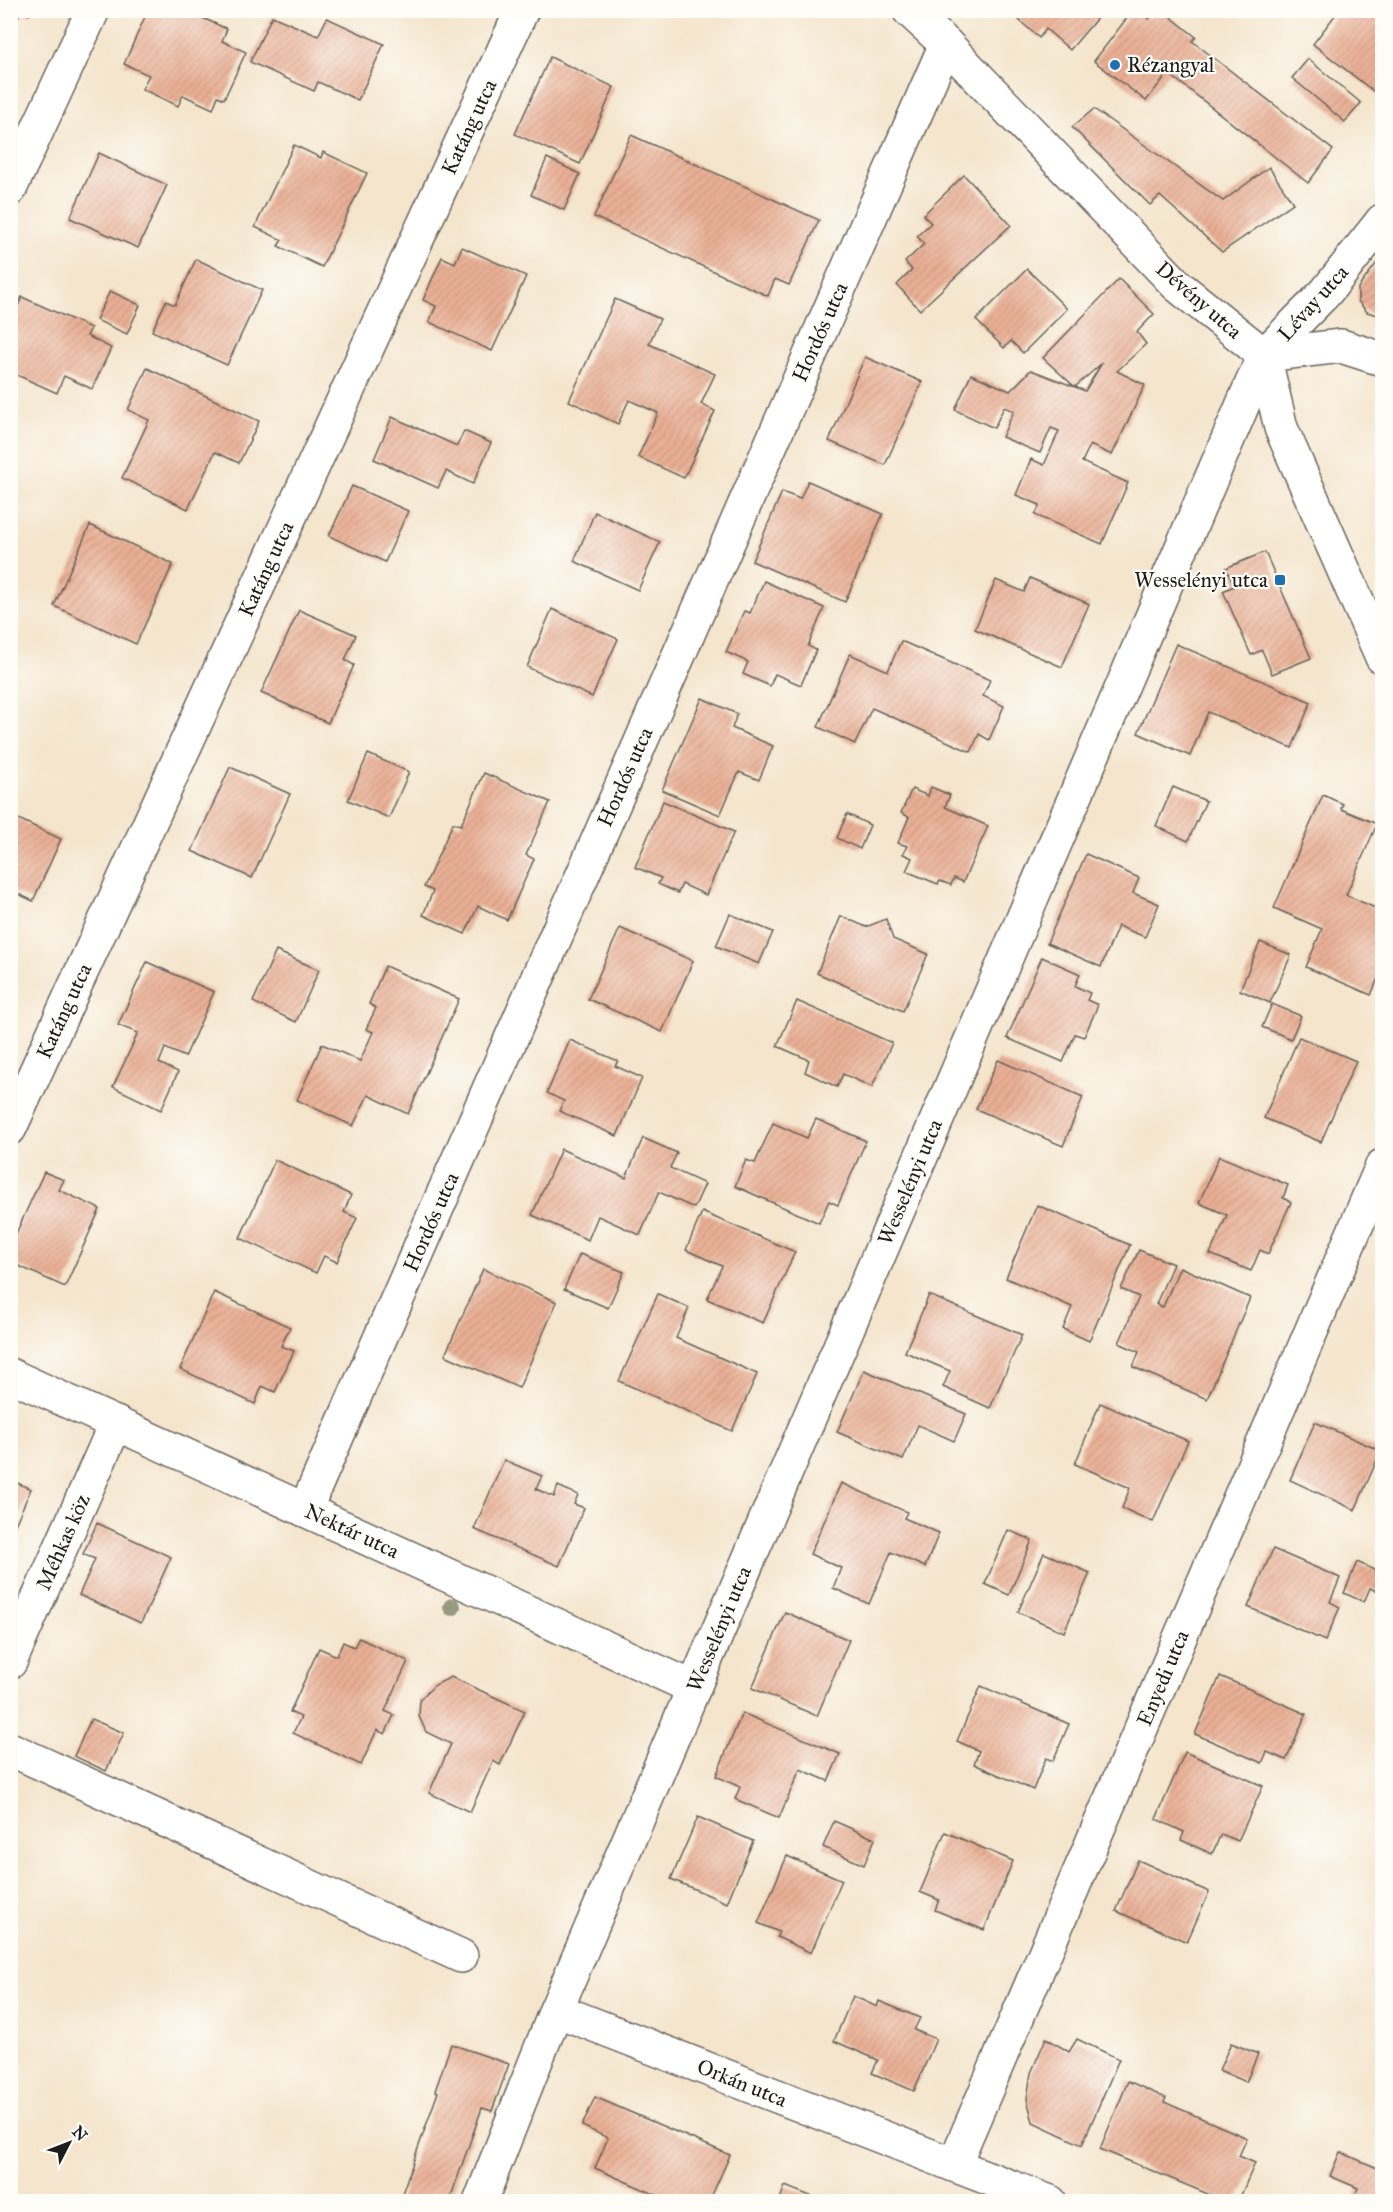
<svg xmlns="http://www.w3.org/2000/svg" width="1393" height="2212" viewBox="0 0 1393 2212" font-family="'IM FELL Great Primer',serif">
	<defs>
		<pattern id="building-hatch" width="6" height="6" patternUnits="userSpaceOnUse" patternTransform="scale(1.5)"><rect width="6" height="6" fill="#eab095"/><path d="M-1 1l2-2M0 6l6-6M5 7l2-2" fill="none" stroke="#c89780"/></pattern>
	</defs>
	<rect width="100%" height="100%" fill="#fdfcf7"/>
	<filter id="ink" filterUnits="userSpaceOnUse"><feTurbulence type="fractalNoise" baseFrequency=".0167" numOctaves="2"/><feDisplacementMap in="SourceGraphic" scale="12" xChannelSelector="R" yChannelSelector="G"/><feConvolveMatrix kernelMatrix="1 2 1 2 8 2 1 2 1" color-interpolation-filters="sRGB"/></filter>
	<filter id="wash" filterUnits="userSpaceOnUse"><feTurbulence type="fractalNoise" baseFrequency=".008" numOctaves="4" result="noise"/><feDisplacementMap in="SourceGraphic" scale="24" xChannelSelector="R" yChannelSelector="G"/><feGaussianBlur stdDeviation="1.35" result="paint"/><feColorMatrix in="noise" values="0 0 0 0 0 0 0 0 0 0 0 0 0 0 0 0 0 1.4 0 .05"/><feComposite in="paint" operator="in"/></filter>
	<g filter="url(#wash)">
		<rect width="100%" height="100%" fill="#f4e5cc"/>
		<g id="blocks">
			<g fill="url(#building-hatch)" fill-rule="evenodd">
				<path d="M10,10H31L29,15L21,11L10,34Z"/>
				<path d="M148,10H185L227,29L222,41L246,52L224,99L218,96L213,109L183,95L178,106L142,89L149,75L124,64Z"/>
				<path d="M1008,10H1104L1070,50L1046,29L1039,38Z"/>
				<path d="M1133,10H1139L1149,19L1156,10H1162L1196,37L1192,41L1333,150L1308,183L1168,73L1146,101L1094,61Z"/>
				<path d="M1339,10H1370L1382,20V98L1313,44Z"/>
				<path d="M272,16L318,36L327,18L384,44L358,100L318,82L314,91L250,62Z"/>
				<path d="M550,57L614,87L580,164L515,134Z"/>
				<path d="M1308,59L1361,103L1345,122L1292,78Z"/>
				<path d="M1094,109L1223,201L1269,167L1293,203L1222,252L1160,196L1150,205L1072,127Z"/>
				<path d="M631,135L819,220L789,285L775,279L768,296L594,217Z"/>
				<path d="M294,145L321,158L323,152L367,173L322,267L278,246L282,240L255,227Z"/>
				<path d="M99,153L167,185L138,248L70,218Z"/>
				<path d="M547,158L580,174L564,210L531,195Z"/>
				<path d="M964,175L1011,225L920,310L897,285L912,270L905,262L924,244L917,236L931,223L923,215Z"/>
				<path d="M462,247L526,276L492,351L429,322L436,306L423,300L442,257L455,263Z"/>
				<path d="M1382,256V316L1367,312L1358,301V288Z"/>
				<path d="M196,259L262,290L227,365L152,331L166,301L175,305Z"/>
				<path d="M1027,269L1067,309L1023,353L1011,341L1004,348L976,320Z"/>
				<path d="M1119,279L1154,314L1137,332L1146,344L1117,371L1145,385L1112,455L1090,445L1082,462L1128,483L1102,544L1035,515L1040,505L1016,495L1031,459L1044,465L1059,431L1051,428L1040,453L1002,437L1014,411L1004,407L994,428L955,410L971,374L1010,391L1031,370L1075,387L1043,358ZM1102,363L1085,391L1075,387Z"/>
				<path d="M110,291L140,305L127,334L96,320Z"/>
				<path d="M22,297L91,328L87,336L111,348L92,389L64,376L57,393L10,372V323Z"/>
				<path d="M615,299L660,319L649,344L715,374L701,404L715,411L684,478L638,457L658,413L629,400L618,424L569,401Z"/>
				<path d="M865,357L922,382L885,465L829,441Z"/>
				<path d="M147,368L259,421L239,463L215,452L188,509L122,478L149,420L128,410Z"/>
				<path d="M392,417L457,446L464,431L491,443L473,484L446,471L438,488L374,459Z"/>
				<path d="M808,481L883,514L845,602L752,561L782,492L800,499Z"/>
				<path d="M352,486L408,511L385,562L329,536Z"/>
				<path d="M595,512L660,542L638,590L574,561Z"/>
				<path d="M90,525L173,564L136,644L54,606Z"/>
				<path d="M1265,552L1311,658L1272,674L1262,650L1251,655L1223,591L1234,586L1226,568Z"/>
				<path d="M1030,578L1089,604L1062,667L975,629L996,580L1024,592Z"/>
				<path d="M764,581L824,608L808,646L816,650L801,685L775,674L770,686L743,674L748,662L726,652L744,611L750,613Z"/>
				<path d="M552,609L618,639L592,697L527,667Z"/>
				<path d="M299,610L356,635L345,660L354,665L328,723L261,693Z"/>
				<path d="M901,641L990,680L983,696L1004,706L989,740L979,734L971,752L872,708L855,744L818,727L850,654L888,671Z"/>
				<path d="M1176,644L1311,702L1292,748L1208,712L1190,756L1138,733Z"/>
				<path d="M702,698L737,714L732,728L773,746L759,780L739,772L720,815L662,790Z"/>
				<path d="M368,754L409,772L389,818L348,800Z"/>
				<path d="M230,767L290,794L252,878L192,851Z"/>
				<path d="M484,773L550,802L526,855L534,859L507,920L478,906L465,934L423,915L433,891L424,887L453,823L461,825Z"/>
				<path d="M931,787L950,795L945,807L988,826L963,882L954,878L951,885L940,881L938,884L906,871L912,858L903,854L907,846L898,843L909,817L901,813L912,789L928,796Z"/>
				<path d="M1173,787L1206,801L1188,841L1156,826Z"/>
				<path d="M1323,795L1343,804L1341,809L1377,824L1346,895L1382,911V969L1371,995L1306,967L1322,929L1274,908Z"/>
				<path d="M663,801L734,832L706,895L682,884L678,893L658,884L661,878L635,867Z"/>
				<path d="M847,814L870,825L860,849L837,838Z"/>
				<path d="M10,815L61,839L33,901L10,890Z"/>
				<path d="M1086,854L1139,878L1133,893L1159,904L1145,937L1118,926L1101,967L1047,943Z"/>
				<path d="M730,914L773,932L759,964L716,946Z"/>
				<path d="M841,916L866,927L886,919L893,939L928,954L903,1011L817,973Z"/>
				<path d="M620,928L693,961L662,1032L588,999Z"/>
				<path d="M1260,942L1291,955L1270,1003L1240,990Z"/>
				<path d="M276,951L319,970L296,1022L253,1002Z"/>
				<path d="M1042,957L1080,974L1075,986L1090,993L1087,1000L1098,1005L1084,1037L1075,1034L1063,1062L1007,1038Z"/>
				<path d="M147,962L214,992L185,1057L165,1048L159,1063L178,1072L161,1110L113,1087L138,1033L118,1025Z"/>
				<path d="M385,966L459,999L408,1114L368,1095L353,1126L297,1100L322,1044L360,1061L373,1032L366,1029L376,1008L369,1004Z"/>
				<path d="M797,1001L892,1043L872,1087L843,1074L837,1087L805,1072L809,1060L777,1046Z"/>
				<path d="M1272,1004L1301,1016L1291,1039L1262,1027Z"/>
				<path d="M1299,1037L1356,1061L1321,1142L1264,1118Z"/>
				<path d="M570,1040L618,1061L615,1066L642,1078L617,1136L559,1111L564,1101L547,1093Z"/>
				<path d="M998,1060L1083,1097L1063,1146L976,1109Z"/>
				<path d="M816,1119L866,1141L838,1205L829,1201L819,1223L735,1186L746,1160L755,1163L773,1123L807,1138Z"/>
				<path d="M643,1138L677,1153L670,1168L705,1184L694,1208L659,1192L640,1235L598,1216L588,1240L532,1215L561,1149L626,1178Z"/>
				<path d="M1219,1156L1288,1185L1283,1198L1291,1202L1268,1254L1260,1250L1251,1271L1210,1254L1227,1215L1199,1203Z"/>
				<path d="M275,1160L351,1195L344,1212L357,1218L337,1262L324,1256L316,1273L240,1238Z"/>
				<path d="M44,1172L64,1180L59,1190L100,1209L65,1287L10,1262V1247Z"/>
				<path d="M1037,1205L1130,1245L1089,1341L1063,1329L1072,1307L1006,1278Z"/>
				<path d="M702,1212L795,1252L763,1323L707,1299L722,1266L686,1250Z"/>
				<path d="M1139,1250L1173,1264L1156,1304L1163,1307L1180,1267L1250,1298L1207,1399L1133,1367L1139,1352L1119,1343L1139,1297L1121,1289Z"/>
				<path d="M580,1254L624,1272L608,1308L564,1289Z"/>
				<path d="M483,1269L557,1302L519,1388L445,1355Z"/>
				<path d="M214,1292L290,1327L281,1346L294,1351L275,1392L262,1386L255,1404L180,1369Z"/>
				<path d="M658,1294L689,1308L676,1338L757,1374L732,1431L619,1381Z"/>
				<path d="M929,1295L1022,1335L990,1408L943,1387L950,1371L905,1352Z"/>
				<path d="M864,1370L966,1414L954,1441L918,1425L903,1460L837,1432Z"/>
				<path d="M1100,1403L1188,1441L1153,1522L1122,1508L1130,1488L1075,1464Z"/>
				<path d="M1315,1422L1381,1451L1355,1510L1290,1480Z"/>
				<path d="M504,1460L542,1476L536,1489L554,1497L558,1486L578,1495L574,1504L584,1508L559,1566L474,1529Z"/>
				<path d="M10,1480L31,1489L10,1536Z"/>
				<path d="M841,1483L907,1512L904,1518L939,1533L925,1567L891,1552L869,1604L833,1588L841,1568L810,1554Z"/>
				<path d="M97,1523L171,1557L141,1623L79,1595L95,1559L83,1554Z"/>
				<path d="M1008,1530L1032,1540L1009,1595L985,1584Z"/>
				<path d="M1273,1549L1340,1578L1330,1602L1340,1607L1325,1641L1248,1607Z"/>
				<path d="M1044,1553L1090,1573L1064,1632L1018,1612Z"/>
				<path d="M1357,1562L1382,1573V1586L1380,1593L1370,1588L1364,1602L1344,1593Z"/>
				<path d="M785,1612L849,1640L817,1716L752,1688Z"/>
				<path d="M359,1638L408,1661L385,1711L394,1715L385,1734L377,1730L361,1765L293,1733L301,1717L290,1712L319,1648L337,1656L343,1642L354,1647Z"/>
				<path d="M1220,1676L1306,1714L1286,1760L1267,1752L1262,1763L1195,1734Z"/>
				<path d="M451,1677L525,1711L500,1765L493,1761L470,1812L429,1793L451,1744L426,1732L419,1716L420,1699L435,1685Z"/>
				<path d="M981,1686L1069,1724L1053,1761L1046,1758L1033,1790L974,1764L979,1751L957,1741Z"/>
				<path d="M742,1713L840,1754L828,1781L800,1769L779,1818L735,1799L740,1787L716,1776Z"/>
				<path d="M91,1719L124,1733L106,1771L74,1756Z"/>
				<path d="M1185,1752L1263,1786L1238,1841L1221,1834L1212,1854L1181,1840L1184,1832L1156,1819Z"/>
				<path d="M698,1817L753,1841L727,1903L671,1879Z"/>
				<path d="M834,1821L875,1839L864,1865L823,1847Z"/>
				<path d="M945,1832L1013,1861L984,1930L935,1910L939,1900L920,1892Z"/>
				<path d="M787,1856L842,1880L811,1953L777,1937L779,1932L758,1923Z"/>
				<path d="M1138,1860L1209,1892L1187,1942L1116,1911Z"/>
				<path d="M853,1996L877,2007L879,2001L920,2018L914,2030L936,2039L914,2091L872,2073L878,2060L834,2041Z"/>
				<path d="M1046,2038L1069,2052L1077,2039L1119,2059L1082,2145L1033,2122L1027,2099L1031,2073Z"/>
				<path d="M1231,2043L1258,2054L1246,2082L1219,2070Z"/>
				<path d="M451,2044L509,2064L492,2111L482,2108L449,2202H399L438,2092L435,2091Z"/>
				<path d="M1128,2081L1166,2098L1164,2102L1247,2138L1239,2156L1255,2163L1238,2202H1227L1100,2149Z"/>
				<path d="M595,2097L730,2155L709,2202H672L595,2168L608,2138L582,2126Z"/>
				<path d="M1340,2152L1382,2170V2202H1352L1358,2188L1330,2176Z"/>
				<path d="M785,2186L823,2201V2202H779Z"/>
			</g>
		</g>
	</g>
	<g filter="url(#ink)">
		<use href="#blocks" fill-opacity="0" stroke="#68625a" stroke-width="1.5"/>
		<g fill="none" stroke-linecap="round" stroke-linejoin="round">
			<defs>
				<g id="minor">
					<path d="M909,10L946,44L1178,286L1264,355L1281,428L1382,657"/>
					<path d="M10,189L93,10"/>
					<path d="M1264,355L1341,346L1382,359"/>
					<path d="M10,1128L522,10"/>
					<path d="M10,1375L694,1688"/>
					<path d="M305,1510L946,44"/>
					<path d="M10,1662L116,1423"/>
					<path d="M10,1749L461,1956"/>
					<path d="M556,2010L954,2165L1382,1166"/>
					<path d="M954,2165L1050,2202"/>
					<path d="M480,2202L556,2010L1264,355L1326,292L1382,221"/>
				</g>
			</defs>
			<use href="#minor" stroke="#68625a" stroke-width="36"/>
			<use href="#minor" stroke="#fff" stroke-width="33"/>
		</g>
		<circle fill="#969a7f" cx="452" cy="1607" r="9"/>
	</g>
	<g fill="#1f6fb2" stroke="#fdfcf7" stroke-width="2">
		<circle cx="1115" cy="65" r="6"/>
		<rect x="1274" y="574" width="12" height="12" rx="3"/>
	</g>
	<g text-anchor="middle" stroke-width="4.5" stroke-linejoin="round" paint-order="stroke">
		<g font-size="21" fill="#1c1c1c" stroke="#fdfcf7" text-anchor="start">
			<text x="1127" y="72">Rézangyal</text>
			<text x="1268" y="587" text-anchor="end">Wesselényi utca</text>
		</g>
		<g font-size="21" fill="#1c1c1c" stroke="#fdfcf7">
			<text transform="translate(469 127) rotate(-65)" y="7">Katáng utca</text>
			<text transform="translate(1199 300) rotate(41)" y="7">Dévény utca</text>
			<text transform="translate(1313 303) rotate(-48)" y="7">Lévay utca</text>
			<text transform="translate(820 332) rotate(-66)" y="7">Hordós utca</text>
			<text transform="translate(266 569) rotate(-65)" y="7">Katáng utca</text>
			<text transform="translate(625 777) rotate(-66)" y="7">Hordós utca</text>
			<text transform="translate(64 1011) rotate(-65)" y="7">Katáng utca</text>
			<text transform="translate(910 1182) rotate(-67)" y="7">Wesselényi utca</text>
			<text transform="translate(431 1222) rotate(-66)" y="7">Hordós utca</text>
			<text transform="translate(352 1531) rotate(25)" y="7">Nektár utca</text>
			<text transform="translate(63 1542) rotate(-66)" y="7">Méhkas köz</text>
			<text transform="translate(719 1629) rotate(-67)" y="7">Wesselényi utca</text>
			<text transform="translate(1163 1678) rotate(-67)" y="7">Enyedi utca</text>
			<text transform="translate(742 2083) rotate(22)" y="7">Orkán utca</text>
		</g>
	</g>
	<rect width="1393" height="2212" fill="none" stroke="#fdfcf7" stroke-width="36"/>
	<g transform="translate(69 2143) rotate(48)" stroke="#fdfcf7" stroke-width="4.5" paint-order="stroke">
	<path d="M0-4.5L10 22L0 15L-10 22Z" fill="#1c1c1c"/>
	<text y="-9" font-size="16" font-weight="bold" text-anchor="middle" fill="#1c1c1c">N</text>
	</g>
</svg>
